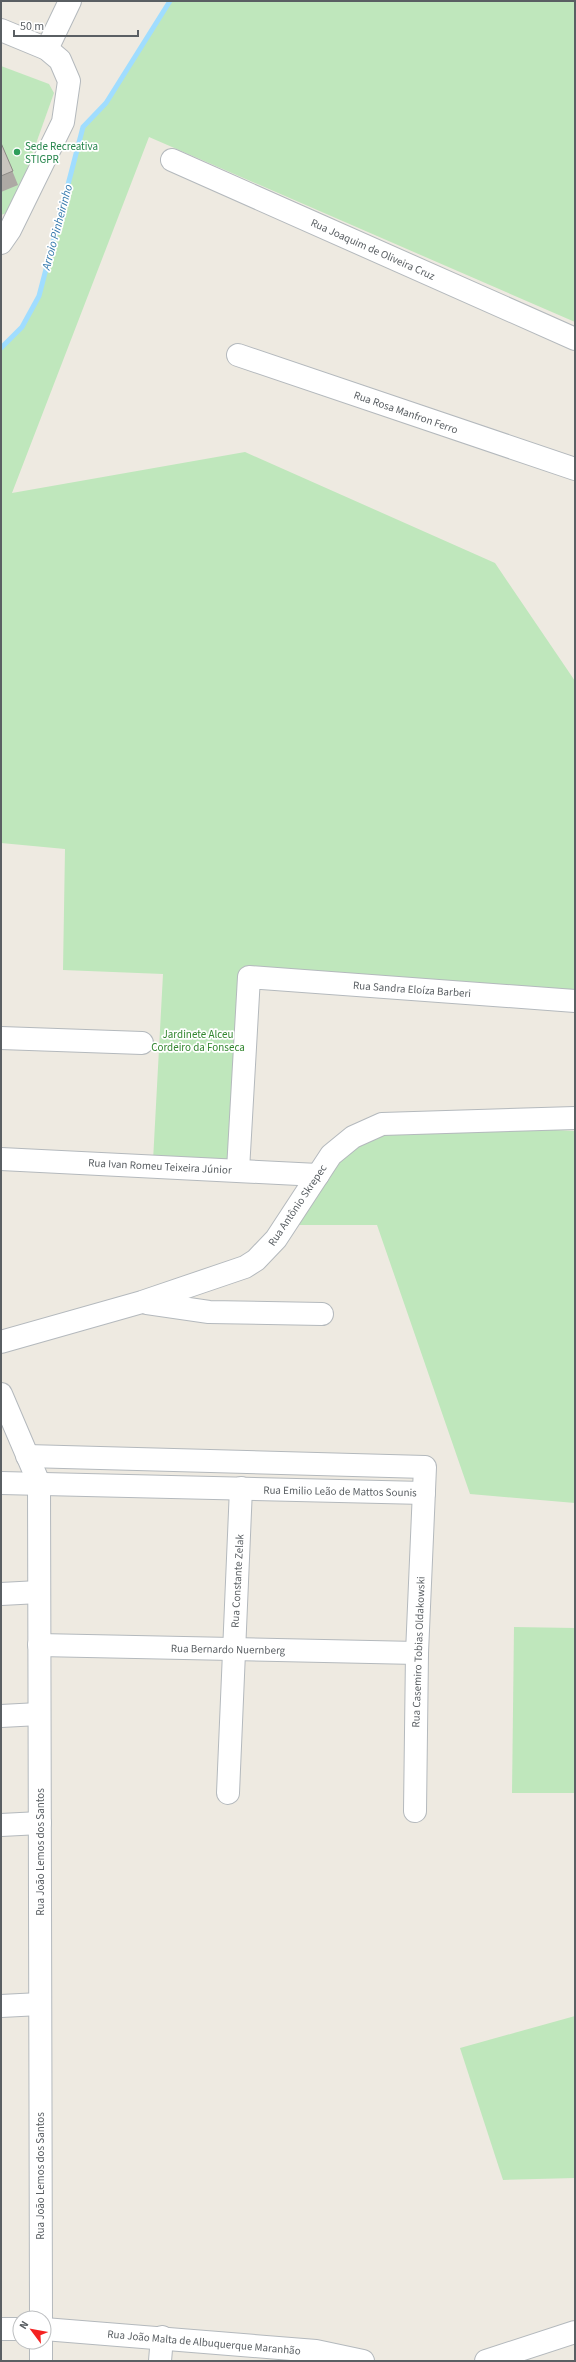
<svg xmlns="http://www.w3.org/2000/svg" width="576" height="2362" viewBox="0 0 576 2362" font-family="'Source Sans 3',sans-serif">
	<rect width="100%" height="100%" fill="#eeeae1"/>
	<g fill="#bfe7bc">
		<path d="M170,1H575V322L149,137L12,493L245,452L495,563L575,681V1001L249,977L229,1163L153,1161L163,974L63,970L65,849L1,843V348L22,327L39,296L83,127L106,103Z"/>
		<path d="M1,66L49,84L54,93L12,211L1,215Z"/>
		<path d="M501,1127L575,1131V1503L470,1494L377,1225H291L326,1173L366,1132Z"/>
		<path d="M514,1627L575,1628V1793H512Z"/>
		<path d="M575,2016V2178L503,2180L460,2048Z"/>
	</g>
	<g fill="none" stroke-linecap="round" stroke-linejoin="round">
		<path stroke="#a0ddff" stroke-width="5" d="M1,348L22,327L39,296L83,127L106,103L170,1"/>
		<defs>
			<g id="minor">
				<path d="M1,30L47,49L60,60L69,81L63,122L10,230L1,243"/>
				<path d="M47,49L70,1"/>
				<path d="M172,160L575,339"/>
				<path d="M238,355L575,469"/>
				<path d="M1,1038L142,1043"/>
				<path d="M1,1159L318,1175"/>
				<path d="M238,1170L249,977L575,1001"/>
				<path d="M147,1303L209,1312L322,1314"/>
				<path d="M1,1342L142,1302L245,1267L256,1260L276,1239L331,1155L353,1137L382,1124L575,1118"/>
				<path d="M1,1394L39,1483L41,2318"/>
				<path d="M27,1456L425,1467L417,1653L415,1811"/>
				<path d="M1,1483L424,1493"/>
				<path d="M1,1594L39,1592"/>
				<path d="M39,1645L417,1653"/>
				<path d="M1,1716L39,1714"/>
				<path d="M228,1793L241,1488"/>
				<path d="M1,1825L40,1823"/>
				<path d="M1,2006L40,2004"/>
				<path d="M1,2329H20"/>
				<path d="M44,2329L316,2351L363,2361"/>
				<path d="M41,2342V2361"/>
				<path d="M160,2361L162,2337"/>
				<path d="M486,2361L575,2332"/>
			</g>
		</defs>
		<use href="#minor" stroke="#b4b9bd" stroke-width="24"/>
		<use href="#minor" stroke="#fff" stroke-width="22"/>
	</g>
	<path fill="#ada9a4" d="M1,143L18,185L1,192Z"/>
	<path fill="#c9c5bf" stroke="#8d8a86" d="M1,143L13,171L1,176Z"/>
	<circle fill="#2e9e5b" stroke="#fff" stroke-width="1.5" cx="17" cy="152" r="4"/>
	<g text-anchor="middle" stroke-width="3.5" stroke-linejoin="round" paint-order="stroke">
		<g font-size="11" fill="#27864d" stroke="#fff" text-anchor="start">
			<text x="25" y="150">Sede Recreativa<tspan x="25" dy="13">STIGPR</tspan></text>
		</g>
		<g font-size="11" fill="#5a5f63" stroke="#fff">
			<text transform="translate(373 249) rotate(24)" y="4">Rua Joaquim de Oliveira Cruz</text>
			<text transform="translate(406 412) rotate(19)" y="4">Rua Rosa Manfron Ferro</text>
			<text transform="translate(412 989) rotate(4)" y="4">Rua Sandra Eloíza Barberi</text>
			<text transform="translate(160 1166) rotate(3)" y="4">Rua Ivan Romeu Teixeira Júnior</text>
			<text transform="translate(297 1205) rotate(-56)" y="4">Rua Antônio Skrepec</text>
			<text transform="translate(340 1491) rotate(1)" y="4">Rua Emilio Leão de Mattos Sounis</text>
			<text transform="translate(237 1581) rotate(-87)" y="4">Rua Constante Zelak</text>
			<text transform="translate(228 1649) rotate(1)" y="4">Rua Bernardo Nuernberg</text>
			<text transform="translate(418 1652) rotate(-88)" y="4">Rua Casemiro Tobias Oldakowski</text>
			<text transform="translate(40 1852) rotate(-90)" y="4">Rua João Lemos dos Santos</text>
			<text transform="translate(40 2176) rotate(-90)" y="4">Rua João Lemos dos Santos</text>
			<text transform="translate(204 2342) rotate(5)" y="4">Rua João Malta de Albuquerque Maranhão</text>
		</g>
		<g font-size="11" fill="#32862f" stroke="#fff">
			<text x="198" y="1038">Jardinete Alceu<tspan x="198" dy="13">Cordeiro da Fonseca</tspan></text>
		</g>
		<g font-size="12" font-style="italic" fill="#367aae" stroke="#fff">
			<text transform="translate(57 227) rotate(-75)" y="4">Arroio Pinheirinho</text>
		</g>
	</g>
	<rect width="576" height="2362" fill="none" stroke="#5a5f63" stroke-width="4"/>
	<g transform="translate(32 2330) rotate(302)"><circle r="19" fill="#ffffff" stroke="#bdbfc1"/>
	<path d="M0-3L7 15L0 10L-7 15Z" fill="#f42222"/>
	<text y="-6" font-size="11" font-weight="bold" text-anchor="middle" fill="#5a5f63">N</text>
	</g>
	<path d="M14 30v6h124v-6" fill="none" stroke="#5a5f63" stroke-width="2"/>
	<text x="20" y="30" font-size="12" fill="#5a5f63" stroke="#ffffff" stroke-width="3" paint-order="stroke">50 m</text>
</svg>
